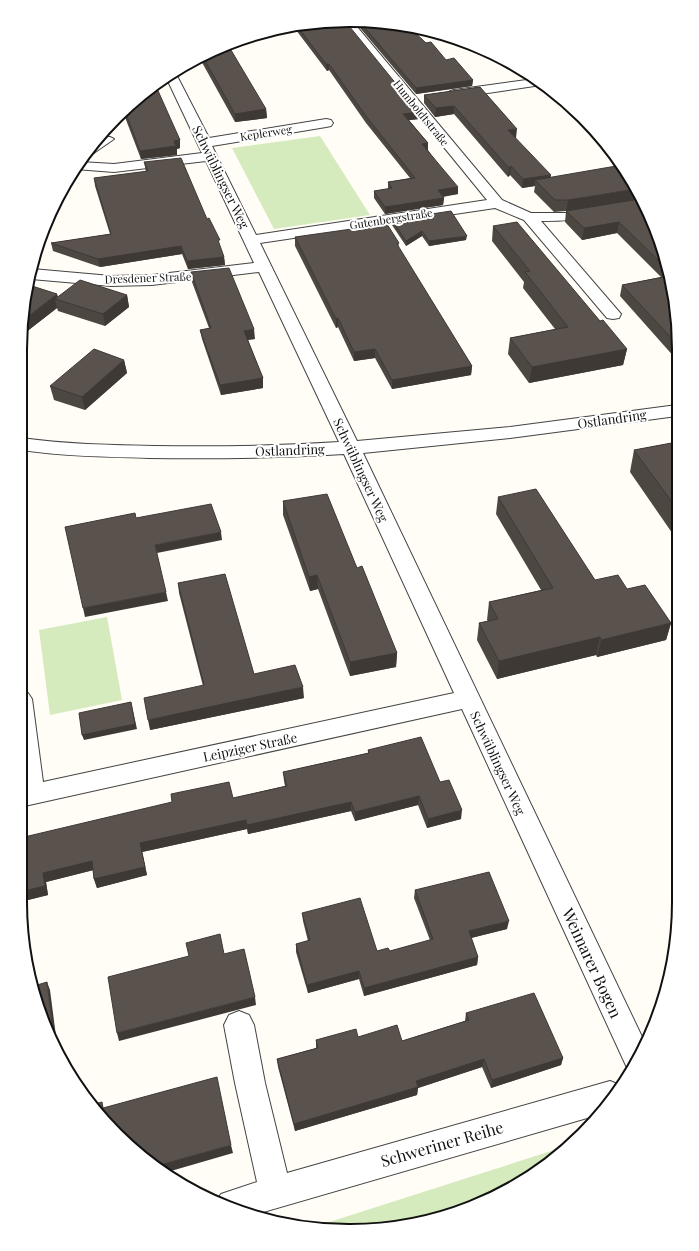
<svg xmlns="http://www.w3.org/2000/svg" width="699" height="1251" viewBox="0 0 699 1251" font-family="'Playfair Display',serif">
	<rect width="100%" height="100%" fill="#fffdf5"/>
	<g fill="#d5ebbd">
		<path d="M320,136L370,215L274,229L232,148Z"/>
		<path d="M107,617L122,700L50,715L39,630Z"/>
		<path d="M570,1145L567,1149L475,1206L371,1230L320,1225Z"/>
	</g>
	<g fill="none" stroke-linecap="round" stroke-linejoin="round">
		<defs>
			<path id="lane" d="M107,137H110L114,139L88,157H84L90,148Z"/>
			<g id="street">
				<path d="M341,21L353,22L502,200L531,213H566L594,208L599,209L601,212L599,215C580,220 561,221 541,221L621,314L619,318L613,319L607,318L524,220L495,208L260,243L357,441L510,427L677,405V416L510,438L363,453L645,1043L635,1066L631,1072L628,1070L462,709L20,807V690L28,693L32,699L43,782L454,693L344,454C279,458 214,459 149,458C106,457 63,456 21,450V438C65,444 109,445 154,446C216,447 277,446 339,442L259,272L152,285L111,286L31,279L32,269L111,276L152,275L254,263L206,161L114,172L75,169L80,162L114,164L202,153L166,77L175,72L209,138L326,119L331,120L333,123L331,126L326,127L212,146L256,235L487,200Z"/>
				<path d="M534,79L541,85L454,98L450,97L448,94L450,91L454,90Z"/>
				<path d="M239,1011L249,1015L254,1025L265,1083L287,1173L610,1081L620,1085L594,1116L253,1215L218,1199L221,1194L257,1182L235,1083L224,1025L229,1015Z"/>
			</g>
		</defs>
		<use href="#lane" stroke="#444" stroke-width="2"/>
		<use href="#street" stroke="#444" stroke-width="2"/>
		<use href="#lane" fill="#fff" fill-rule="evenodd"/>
		<use href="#street" fill="#fff" fill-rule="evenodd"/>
	</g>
	<g fill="#4d4742">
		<path d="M328,21L419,119L409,120L428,143V150L458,194L443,197L444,198L443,205L385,214L374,198V191L388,189V182L410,178L366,123L329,70L327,71L293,26Z"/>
		<path d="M355,22L393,23L426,43L446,60L473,80L472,86L416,94Z"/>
		<path d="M204,54L266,109L267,118L235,122L199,57Z"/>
		<path d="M480,87L516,138H515L551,178L661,243L676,307V359L620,296L622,285L661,277L617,233L582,240L565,222L566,211L554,212L534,192L535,186L522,188L510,175L508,177L454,114L435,117L424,103V95Z"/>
		<path d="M149,88L180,140V148L177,149V155L141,159L123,112Z"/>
		<path d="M559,99L582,116L609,149L575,118V115Z"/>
		<path d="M144,162L207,219L224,257L225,265L188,269L182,254L100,267L53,251L51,243L110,234L95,186L94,178L146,172Z"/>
		<path d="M392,220L466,240L429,246L422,236L406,246L392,225Z"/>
		<path d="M493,226L600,321L627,349L623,365L529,383L508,354L510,338L555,329L523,288L524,282L492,241Z"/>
		<path d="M295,237L399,243L398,247L472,366L471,375L392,389L375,358L354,361L338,327L336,328L295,246Z"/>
		<path d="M191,272L255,339L248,340L263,378V388L221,395L202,339L200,330L209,328L192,282Z"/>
		<path d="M57,294L58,297L127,295L129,307L105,326L58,311L57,308L21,336V328Z"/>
		<path d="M124,360L127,373L85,410L54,400L50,386Z"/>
		<path d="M677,442V540L630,472L634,450Z"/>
		<path d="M498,497L595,580L627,589L671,623L666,640L597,657L596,655L497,679L477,640L479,623L488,621L487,620L489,602L541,590L496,514Z"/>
		<path d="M283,501L357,568L397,653L396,667L350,676L318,589L310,591L283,515Z"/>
		<path d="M178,583L254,674L304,698L150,730L203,686L179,593Z"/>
		<path d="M368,750L440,782L461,819L427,828L418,805L355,821L351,811L248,834L247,829L142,852L147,875L97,888L94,879L93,870L46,882L48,895L20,902V838L233,798L285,786L284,781L283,772L368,753Z"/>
		<path d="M415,890L507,929L471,938L478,957L477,965L364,996L359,979L308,993L296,952V944L308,941L303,921L302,913L377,951H390L430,940L414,898Z"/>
		<path d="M466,1013L563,1058L561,1065L491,1088L482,1067L418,1088L417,1095L295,1131L278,1067L277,1059L316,1048V1040L358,1037L402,1041L465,1021Z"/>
	</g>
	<g fill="#3f3936">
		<path d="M326,64H329V70L327,71Z"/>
		<path d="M473,80L472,86L416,94V88Z"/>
		<path d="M454,106V114L435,117L436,108Z"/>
		<path d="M266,109L267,118L235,122V114Z"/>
		<path d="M419,112V119L403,121V114Z"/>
		<path d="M517,129L516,138L507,139L508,130Z"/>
		<path d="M180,140V148L177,149V155L141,159L140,151L174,141Z"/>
		<path d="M428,143V150L422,144Z"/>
		<path d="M511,166L510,175L508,177L509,168Z"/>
		<path d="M551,175L550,184L535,180V186L522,188L523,179Z"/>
		<path d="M458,187V194L438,197V190Z"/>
		<path d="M635,189L640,200L566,212L568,200Z"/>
		<path d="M444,198L443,205L385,214V207Z"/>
		<path d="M619,222L617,233L582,240L584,228Z"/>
		<path d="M422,231V236L406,246V241Z"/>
		<path d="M467,236L466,240L429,246V241Z"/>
		<path d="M181,246L182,254L100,267L98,259Z"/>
		<path d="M224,257L225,265L188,269L187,261Z"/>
		<path d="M57,294L58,300L55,299L57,308L21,336V328L22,321Z"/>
		<path d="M127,295L129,307L105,326L103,314Z"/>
		<path d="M338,318V327L336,328V319Z"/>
		<path d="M254,329L255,339L245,340L244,331Z"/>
		<path d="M375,349V358L354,361V352Z"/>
		<path d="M627,349L623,365L529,383L532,367Z"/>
		<path d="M124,360L127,373L85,410L82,397Z"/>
		<path d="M472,366L471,375L392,389V380Z"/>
		<path d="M263,378V388L221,395L220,385Z"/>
		<path d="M20,504L23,511L26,542L20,543Z"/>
		<path d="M221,532L222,540L157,553L155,545Z"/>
		<path d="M317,575L318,589L310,591L309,577Z"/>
		<path d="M166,592L168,601L85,617L83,608Z"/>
		<path d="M671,623L666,640L597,657L601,640Z"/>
		<path d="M600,637L596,655L497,679L499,661Z"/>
		<path d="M397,653L396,667L350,676V662Z"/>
		<path d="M303,687L304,698L150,730L148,720Z"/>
		<path d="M131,702L137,729L84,740L82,735Z"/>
		<path d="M419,796L418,805L355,821V812Z"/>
		<path d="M351,802V811L248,834L247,825Z"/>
		<path d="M462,810L461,819L427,828L428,819Z"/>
		<path d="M246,820L247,829L142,852L147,875L97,888L94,879L140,843Z"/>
		<path d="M92,861L94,870L46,882L48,895L20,902V892L43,873Z"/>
		<path d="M509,921L507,929L467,939L469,931Z"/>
		<path d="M478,957L477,965L364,996V988Z"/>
		<path d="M359,971V979L308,993L307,985Z"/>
		<path d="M47,982L50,990L57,1044L54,1039Z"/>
		<path d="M255,997L256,1005L119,1041L117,1033Z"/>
		<path d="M563,1058L561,1065L491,1088L492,1080Z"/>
		<path d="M484,1059L482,1067L418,1088L417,1095L295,1131L294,1124L416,1081Z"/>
		<path d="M231,1145L233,1153L164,1173L156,1166Z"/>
	</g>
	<g fill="#5a524d" stroke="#3f3936">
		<path d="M328,21H345L419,112L403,114L428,143L422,144L458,187L438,190L444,198L385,207L374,191L392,188L388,182L415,178L366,116L329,64H326L297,26Z"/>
		<path d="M360,22L393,23L408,26L426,43L431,42L446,60L454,58L473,80L416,88Z"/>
		<path d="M228,45L266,109L235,114L202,55Z"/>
		<path d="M155,84L180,140L174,141L176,146L140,151L125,111L149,88Z"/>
		<path d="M480,87L517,129L508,130L551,175L523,179L511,166L509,168L454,106L436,108L424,95Z"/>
		<path d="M181,158L207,219L209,218L220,240H218L224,257L187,261L181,246L98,259L51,243L111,234L94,178L148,171L144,162Z"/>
		<path d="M622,165L635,189L568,200H555L535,180Z"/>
		<path d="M640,199L661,243L668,270L619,222L584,228L566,211Z"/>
		<path d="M451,211L467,236L429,241L422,231L406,241L392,220Z"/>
		<path d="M517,222L600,321L603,320L627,349L532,367L510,338L568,327L525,272L530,271L493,226Z"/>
		<path d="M387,224L399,243L397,244L472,366L392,380L375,349L354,352L338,318L336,319L295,237Z"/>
		<path d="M229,268L254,329L244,331L263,378L220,385L200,330L211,328L191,272Z"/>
		<path d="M669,276L676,307V343L622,285Z"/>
		<path d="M80,280L127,295L103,314L55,299Z"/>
		<path d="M29,285L57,294L22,321Z"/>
		<path d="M94,349L124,360L82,397L50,386Z"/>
		<path d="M677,442V509L634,450Z"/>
		<path d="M536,489L595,580L618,575L627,589L645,585L671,623L601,640L600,637L499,661L479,623L498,619L489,602L553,588L498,497Z"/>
		<path d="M327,494L357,568L362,566L397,653L350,662L317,575L309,577L283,501Z"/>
		<path d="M211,504L221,532L155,545L166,592L83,608L65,527L135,513L136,518Z"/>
		<path d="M20,505L24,534H20Z"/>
		<path d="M225,574L254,674L295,665L303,687L148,720L144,698L204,685L178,583Z"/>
		<path d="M131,702L135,724L82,735L79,713Z"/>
		<path d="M421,737L440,782L449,780L462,810L428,819L419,796L355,812L351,802L247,825L246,820L140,843L145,867L94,879L92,861L43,873L45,886L20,892V838L172,802L171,794L229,782L233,798L287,786L283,772L369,753L368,750Z"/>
		<path d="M489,872L509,921L469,931L478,957L364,988L359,971L307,985L296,944L310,940L302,913L360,898L377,951L388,948L390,951L433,939L415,890Z"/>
		<path d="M220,934L224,954L244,949L255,997L117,1033L108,977L189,956L186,943Z"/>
		<path d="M47,982L54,1039L37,1007L34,986Z"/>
		<path d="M534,993L563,1058L492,1080L484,1059L416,1081L418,1087L294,1124L277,1059L318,1048L316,1040L356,1029L358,1037L397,1025L402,1041L469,1020L466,1013Z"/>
		<path d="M217,1077L231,1145L156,1166L91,1105L102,1102L103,1108Z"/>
	</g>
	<g text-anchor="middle" stroke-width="4" stroke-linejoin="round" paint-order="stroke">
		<g font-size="11" fill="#111" stroke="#fff">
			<text transform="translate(421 113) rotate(51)" y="4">Humboldtstraße</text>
			<text transform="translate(266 133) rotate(-9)" y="4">Keplerweg</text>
			<text transform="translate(391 219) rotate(-9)" y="4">Gutenbergstraße</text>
			<text transform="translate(148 278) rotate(-2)" y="4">Dresdener Straße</text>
		</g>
		<g font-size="13" fill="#111" stroke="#fff">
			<text transform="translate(221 177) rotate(64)" y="5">Schwüblingser Weg</text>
			<text transform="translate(612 419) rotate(-8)" y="5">Ostlandring</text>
			<text transform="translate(290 450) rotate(-2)" y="5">Ostlandring</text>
			<text transform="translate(361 470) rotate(65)" y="5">Schwüblingser Weg</text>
			<text transform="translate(250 747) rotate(-12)" y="5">Leipziger Straße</text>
			<text transform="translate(498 763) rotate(65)" y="5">Schwüblingser Weg</text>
		</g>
		<g font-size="16" fill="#111" stroke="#fff">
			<text transform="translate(592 963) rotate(65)" y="6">Weimarer Bogen</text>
			<text transform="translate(442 1144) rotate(-16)" y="6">Schweriner Reihe</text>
		</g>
	</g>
	<path d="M0 0H699V1251H0ZM349 27H350A322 322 0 0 1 672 349V902A322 322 0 0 1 350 1224H349A322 322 0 0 1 27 902V349A322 322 0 0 1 349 27Z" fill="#fff" fill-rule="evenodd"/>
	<path fill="none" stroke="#111" stroke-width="2" d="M349 27H350A322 322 0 0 1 672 349V902A322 322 0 0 1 350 1224H349A322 322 0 0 1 27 902V349A322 322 0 0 1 349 27Z"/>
</svg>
